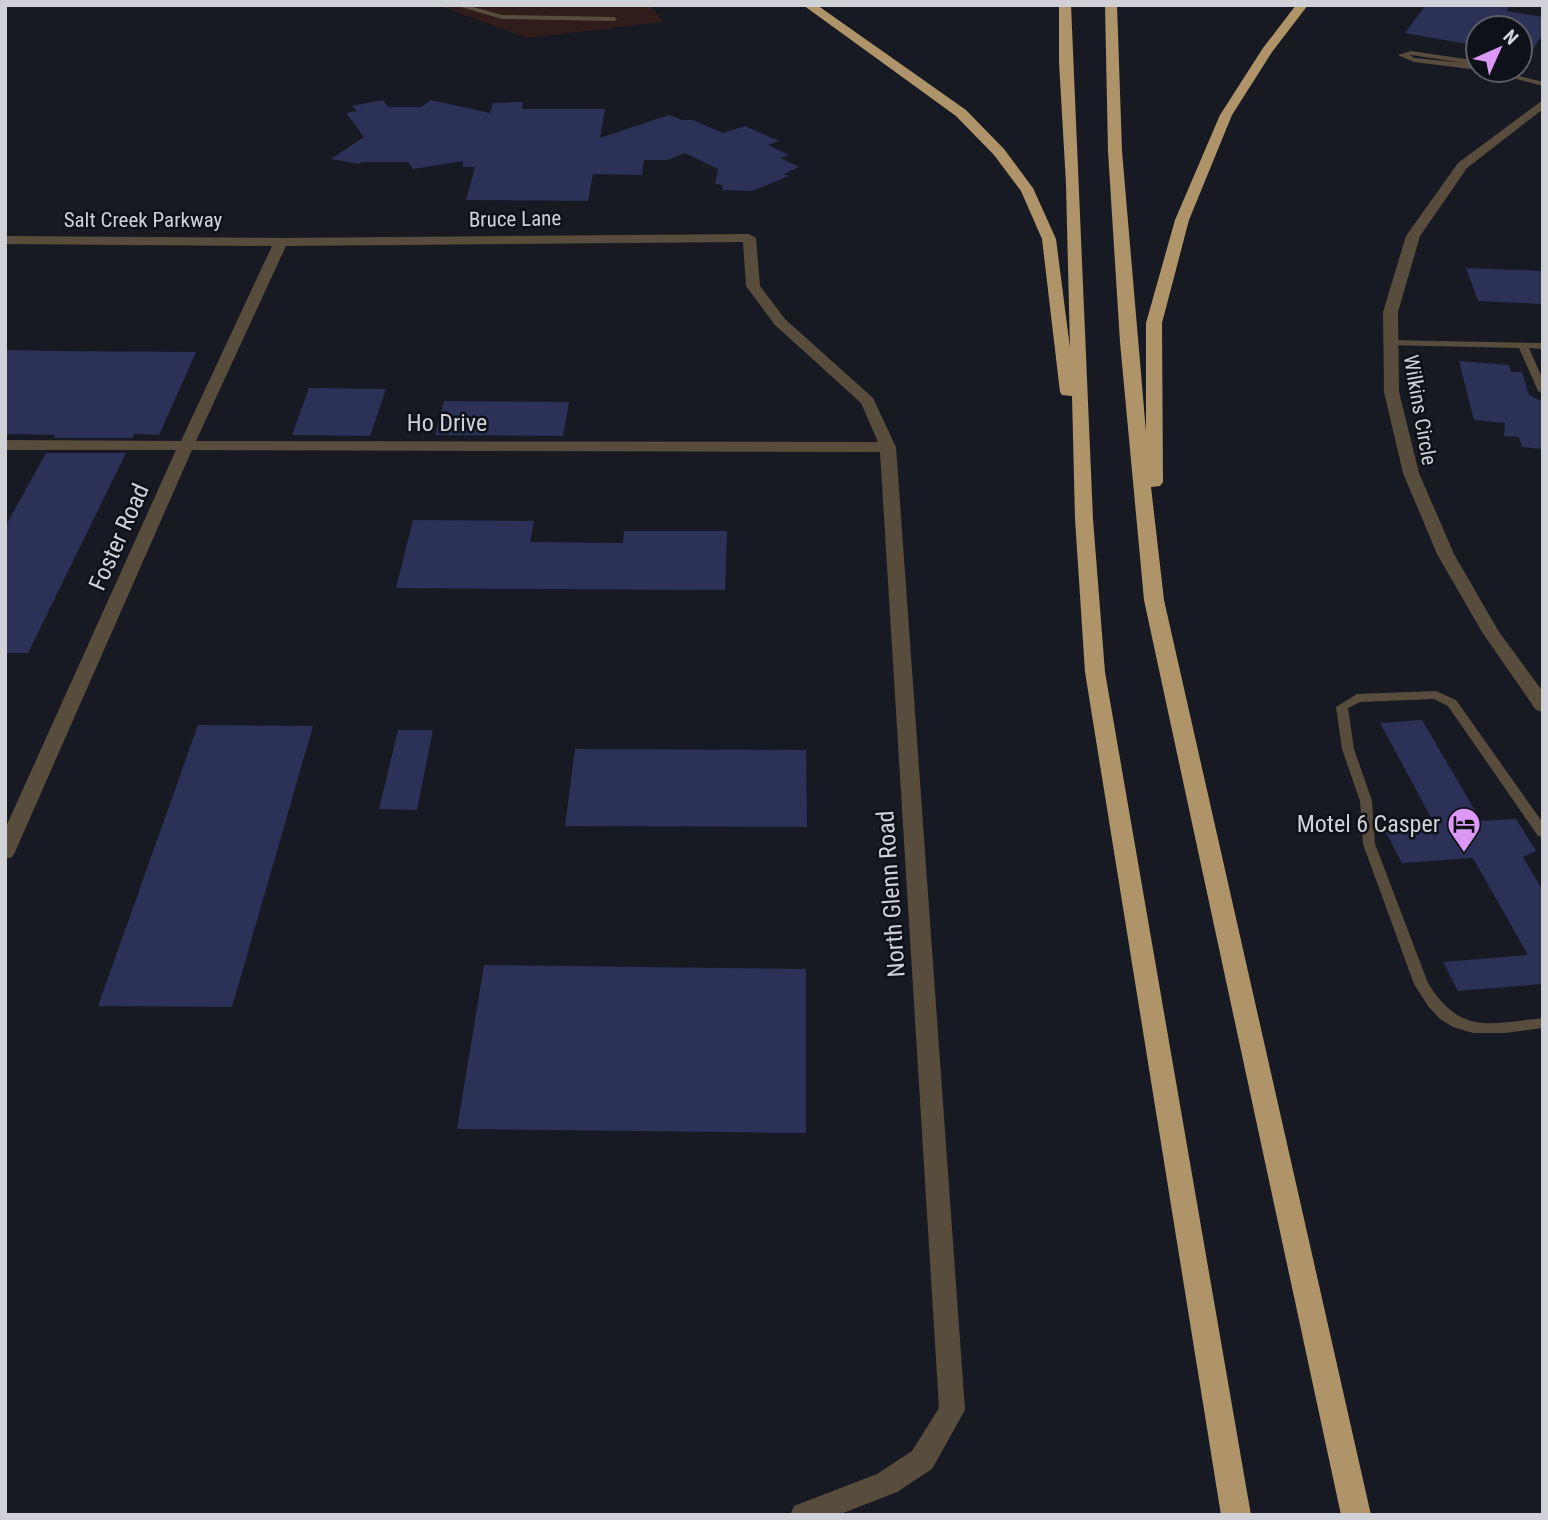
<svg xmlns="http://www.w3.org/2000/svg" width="1548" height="1520" viewBox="0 0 1548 1520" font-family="'Roboto Condensed',sans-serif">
	<rect width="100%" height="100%" fill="#181a23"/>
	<path fill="#2f1c1b" d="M437,5H651L663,22L527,38Z"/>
	<g fill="#2b3157">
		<path d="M1426,5H1510L1506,11L1543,17V33L1520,71V28H1478V46L1405,33Z"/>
		<path d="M383,100L388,107H421L431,100L490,113L493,103L523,102L522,109H605L600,138L669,115L682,120H693L723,133L745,126L779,141L768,145L789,155L780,158L799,167L784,174L789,176L752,191L722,190L723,185L715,184L718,169L685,153L667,160H644L642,175L593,174L588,201L466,200L475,167H463V161L413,169L408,162H362L359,164L331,159L364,137L346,113L357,111L352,106Z"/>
		<path d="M1466,268L1543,271V304L1478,301Z"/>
		<path d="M5,350L59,351L196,352L159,435L134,434L133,438H54L55,435L5,434Z"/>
		<path d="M1459,361L1509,365L1511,372H1522L1529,395L1543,402V449L1522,447L1519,437L1504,436L1505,423L1474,420Z"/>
		<path d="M309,388L386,389L370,436L292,435Z"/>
		<path d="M444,401L569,402L563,436L435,435Z"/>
		<path d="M46,453H126L28,653H5V527Z"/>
		<path d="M413,520L534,521L530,542L623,543L624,531H727L725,590L396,588Z"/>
		<path d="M1422,720L1481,821L1516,819L1536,851L1523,857L1543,891V984L1458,991L1443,962L1528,955L1473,858L1402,863L1382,825L1433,821L1380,723Z"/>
		<path d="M198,725L313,726L232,1007L98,1006Z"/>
		<path d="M398,730H433L417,810L379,809Z"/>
		<path d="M575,749L806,750L807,827L565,826Z"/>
		<path d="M484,965L806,969V1133L457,1129Z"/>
	</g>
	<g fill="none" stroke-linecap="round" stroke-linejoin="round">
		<g fill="#584d3c" fill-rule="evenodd">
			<path d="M454,5H466L502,15L614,17L617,19L614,21L502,19Z"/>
			<path d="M1411,51L1472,60L1478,65L1479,70L1414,62L1398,55ZM1409,55H1411L1464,63L1415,58Z"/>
			<path d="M1483,70H1496L1543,82V86Z"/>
			<path d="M1388,340L1543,343V349L1529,348L1543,380V394L1538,391L1519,348L1385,345L1383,343Z"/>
			<path d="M1436,691L1456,700L1543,823V837L1538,836L1448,706L1434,699L1360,702L1348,708L1354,749L1372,801L1375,844L1428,983C1460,1035 1489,1024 1543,1018V1028L1505,1033H1473L1453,1027L1440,1019L1428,1006L1414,984L1363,844L1360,801L1342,749L1336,707L1357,694Z"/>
		</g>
		<g fill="#584d3c" fill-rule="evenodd">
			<path d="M1543,100V109L1467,168L1420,236L1398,312L1399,392L1419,473L1454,554L1499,632L1543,692V712L1536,710L1482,632L1437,554L1403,473L1384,392L1383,312L1406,236L1458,163Z"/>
			<path d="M749,234L756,238L760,286L785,319L873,398L896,447L965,1410L932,1469L897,1492L838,1515H790L794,1506L877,1474L912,1451L939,1408L880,452L192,450L15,852L12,857L5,859V829L176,450H5V440L181,441L272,246L5,244V236L281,238ZM743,242L746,286L775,325L861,403L878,442L196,441L286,246Z"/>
		</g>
		<g fill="#ae9468" fill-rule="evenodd">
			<path d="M803,5H817L966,110L1004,149L1033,188L1056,239L1070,348L1066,184L1059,62V5H1071L1093,519L1105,672L1251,1515H1221L1085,672L1075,519L1072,396L1062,395L1060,392L1042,239L1021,191L994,155L956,116Z"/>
			<path d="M1105,5H1117L1122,151L1146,432V323L1175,220L1220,115L1263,48L1296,5H1308L1272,52L1232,115L1189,220L1162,323L1163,482L1160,486L1151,487L1164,600L1371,1515H1341L1144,600L1120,342L1108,151Z"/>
		</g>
	</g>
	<defs>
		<symbol id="hotel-pin" viewBox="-11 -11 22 30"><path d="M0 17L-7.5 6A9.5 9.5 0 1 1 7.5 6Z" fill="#db99f5" stroke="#0f1119"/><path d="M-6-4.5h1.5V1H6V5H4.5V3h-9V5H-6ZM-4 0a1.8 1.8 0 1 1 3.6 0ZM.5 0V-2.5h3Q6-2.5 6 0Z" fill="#111"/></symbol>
	</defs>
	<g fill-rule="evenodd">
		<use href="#hotel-pin" x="1445" y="805" width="38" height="52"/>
	</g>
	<g text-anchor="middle" stroke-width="5" stroke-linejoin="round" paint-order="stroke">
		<g font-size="21" fill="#d0d2d8" stroke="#0f1119">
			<text transform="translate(515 219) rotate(-1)" y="7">Bruce Lane</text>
			<text x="143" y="227">Salt Creek Parkway</text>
			<text transform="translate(1420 410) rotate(80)" y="7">Wilkins Circle</text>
		</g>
		<g font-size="24" fill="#d0d2d8" stroke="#0f1119">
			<text x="447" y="431">Ho Drive</text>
			<text transform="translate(119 537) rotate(-66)" y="8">Foster Road</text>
			<text transform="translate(891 894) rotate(-94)" y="8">North Glenn Road</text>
		</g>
		<g font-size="24" fill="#d0d2d8" stroke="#0f1119" text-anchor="end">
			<text x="1440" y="832">Motel 6 Casper</text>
		</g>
	</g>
	<rect width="1548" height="1520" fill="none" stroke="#d0d2d8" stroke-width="14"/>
	<g transform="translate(1499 49) rotate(45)"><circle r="33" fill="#0f1119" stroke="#5c5e65" stroke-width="2"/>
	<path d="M0-5L12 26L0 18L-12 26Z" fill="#db99f5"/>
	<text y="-10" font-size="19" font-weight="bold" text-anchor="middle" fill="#d0d2d8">N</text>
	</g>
</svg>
